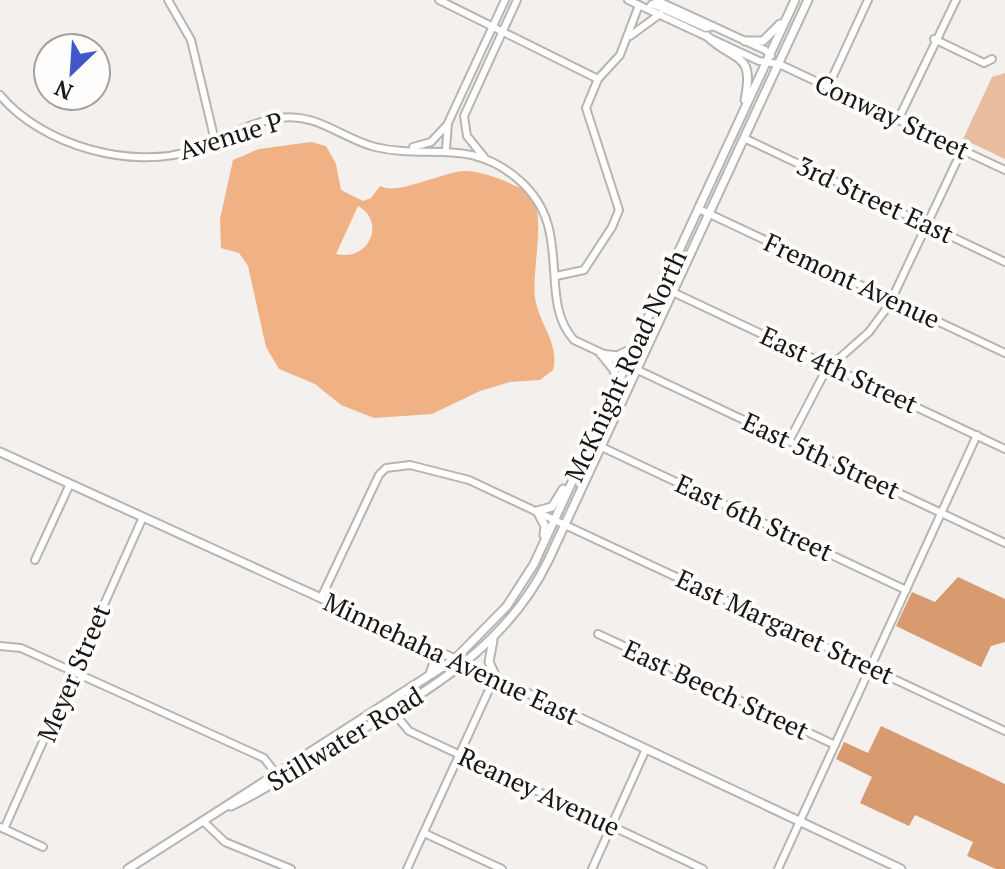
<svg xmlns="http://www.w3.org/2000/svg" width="1005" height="869" viewBox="0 0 1005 869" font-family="'PT Serif',serif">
	<rect width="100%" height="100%" fill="#f3f0ed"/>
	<path fill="#e8bc9e" d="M1005,73V159L963,139L992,77Z"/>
	<g fill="#d89a6f">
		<path d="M958,577L1005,599V642L991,646L981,667L896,626L912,592L935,602Z"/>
		<path d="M881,726L1005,784V869H996L967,856L973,842L915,815L909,826L860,803L872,777L836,759L844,742L868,753Z"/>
	</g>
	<path fill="#f0b185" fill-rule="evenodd" d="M311,142L326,146L336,164L341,190L363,201L371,198L380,186C397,196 442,172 464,171C485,171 510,183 529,192C548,211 531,271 535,298C539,324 560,344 553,370L540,380L510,382L480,391L432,414L374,418L341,405L315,384L279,369L266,347L248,266L239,253L221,248L220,219L233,160L259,149ZM358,206C386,221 370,262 336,254Z"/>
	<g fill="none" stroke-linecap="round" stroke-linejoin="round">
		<defs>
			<g id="minor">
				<path d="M168,0L191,40L215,141"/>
				<path d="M439,0L598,79L586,108L619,210L612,227L584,270L556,276"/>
				<path d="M628,0L759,61L779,64L1005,170"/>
				<path d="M656,0L765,50L771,56"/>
				<path d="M648,9L652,4L706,28L713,26"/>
				<path d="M630,36L660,14"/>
				<path d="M934,39L984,63L992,59"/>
				<path d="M598,79L620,55L639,5"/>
				<path d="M828,87L868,0"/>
				<path d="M0,95C41,145 132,171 194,150C222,140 249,122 279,118C316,112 341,138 375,147C428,160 471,137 519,180C576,229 536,298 574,340L1005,543"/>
				<path d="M898,120L956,0"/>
				<path d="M744,138L1005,262"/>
				<path d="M413,147L431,142L446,126"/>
				<path d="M446,149L448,123L505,0"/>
				<path d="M484,157L467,136L464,116L517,0"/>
				<path d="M699,209L1005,353"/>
				<path d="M662,287L1005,449"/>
				<path d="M789,441L826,370L869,332L889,305L962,150"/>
				<path d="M591,442L906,590"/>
				<path d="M35,560L70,484"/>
				<path d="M321,598L379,475L386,468L410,465L469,480L1005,731"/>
				<path d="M598,634L835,745"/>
				<path d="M0,646L21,648L264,758L277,775"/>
				<path d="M386,703L409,731L703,869"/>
				<path d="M204,822L225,842L291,869"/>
				<path d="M0,827L43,847"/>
				<path d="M4,829L143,517"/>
				<path d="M424,833L502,869"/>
				<path d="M407,869L488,692"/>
				<path d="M592,869L646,749"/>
				<path d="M778,869L977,435"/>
			</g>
			<g id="major">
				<path d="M707,36C735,63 755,51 745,100"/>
				<path d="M745,41H763L780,24"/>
				<path d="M601,354L617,356L632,349"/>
				<path d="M602,355L614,370L617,382"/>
				<path d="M0,452L455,659L901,869"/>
				<path d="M544,535L545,526L537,511L552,507L563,489"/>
				<path d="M493,640L489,662L496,677"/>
				<path d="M425,647L435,659L430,674"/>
				<path d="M231,806C266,790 299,766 332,747C417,697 503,653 548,561L808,0"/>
				<path d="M128,869L455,659L507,606L534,564L795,0"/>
			</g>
		</defs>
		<use href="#minor" stroke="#b7b4b2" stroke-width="10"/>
		<use href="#major" stroke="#b7b4b2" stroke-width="11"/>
		<use href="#minor" stroke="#fff" stroke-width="6"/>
		<use href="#major" stroke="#fff" stroke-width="7"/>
	</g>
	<g text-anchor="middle" stroke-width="8" stroke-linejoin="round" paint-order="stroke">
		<g font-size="26" fill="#181716" stroke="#fffdfc">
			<text transform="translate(892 117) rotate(25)" y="9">Conway Street</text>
			<text transform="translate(231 136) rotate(-17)" y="9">Avenue P</text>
			<text transform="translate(875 200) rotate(25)" y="9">3rd Street East</text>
			<text transform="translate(852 281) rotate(25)" y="9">Fremont Avenue</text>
			<text transform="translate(626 366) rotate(-65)" y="9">McKnight Road North</text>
			<text transform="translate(839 370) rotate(25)" y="9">East 4th Street</text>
			<text transform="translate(821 456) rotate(25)" y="9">East 5th Street</text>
			<text transform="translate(754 518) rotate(25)" y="9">East 6th Street</text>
			<text transform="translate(785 627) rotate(25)" y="9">East Margaret Street</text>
			<text transform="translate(451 659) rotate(25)" y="9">Minnehaha Avenue East</text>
			<text transform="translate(74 673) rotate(-67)" y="9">Meyer Street</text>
			<text transform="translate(716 690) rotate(25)" y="9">East Beech Street</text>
			<text transform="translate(345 739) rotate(-31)" y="9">Stillwater Road</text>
			<text transform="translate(539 792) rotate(25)" y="9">Reaney Avenue</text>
		</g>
	</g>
	<g transform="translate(72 72) rotate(205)"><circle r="38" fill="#fffdfc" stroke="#a3a1a0" stroke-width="2"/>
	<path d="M0-6L14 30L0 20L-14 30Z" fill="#4056c9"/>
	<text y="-12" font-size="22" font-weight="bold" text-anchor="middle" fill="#181716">N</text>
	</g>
</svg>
